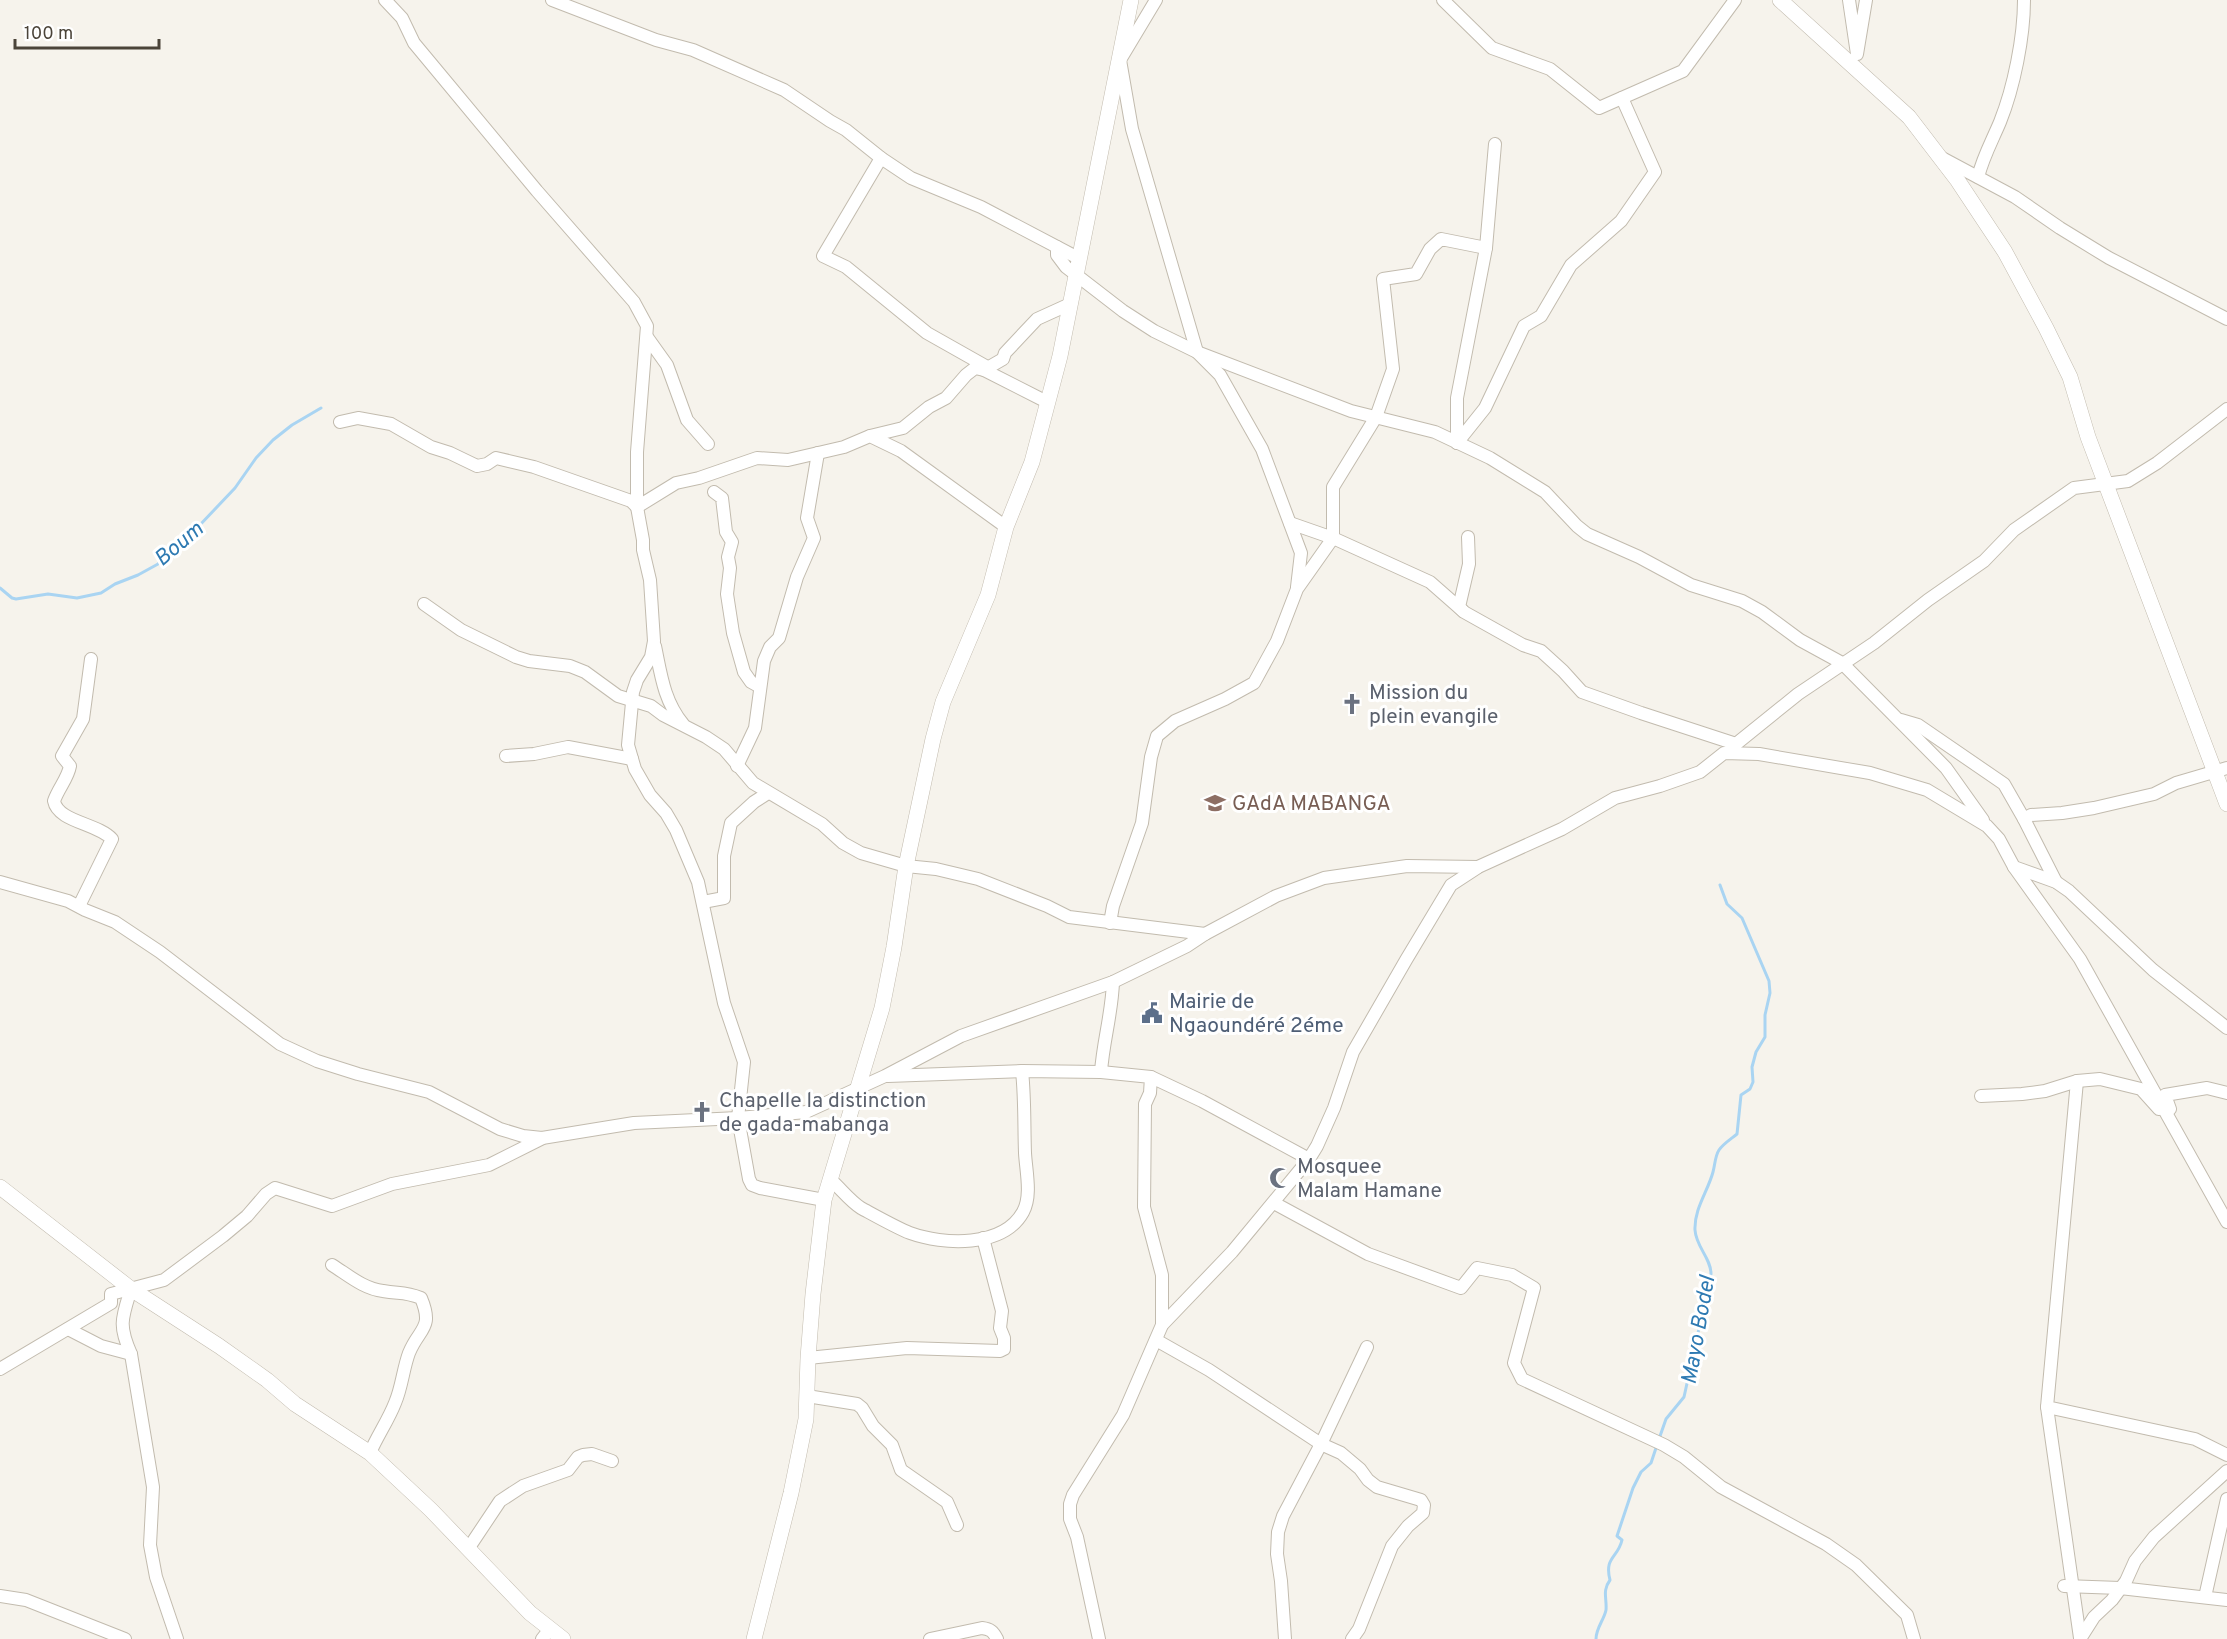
<svg xmlns="http://www.w3.org/2000/svg" width="2227" height="1639" viewBox="0 0 2227 1639" font-family="Overpass,sans-serif">
	<rect width="100%" height="100%" fill="#f6f3ec"/>
	<g fill="none" stroke-linecap="round" stroke-linejoin="round">
		<g stroke="#a9d4f2" stroke-width="3">
			<path d="M0,588L12,598L16,599L48,594L77,598L101,593L115,584L138,575L158,564L174,546L183,542L200,526L198,527L235,488L256,458L273,440L292,425L321,408"/>
			<path d="M1659,1439L1666,1419L1684,1397L1711,1274C1711,1258 1696,1247 1695,1230C1694,1209 1708,1191 1713,1172C1715,1165 1715,1156 1719,1150C1723,1144 1731,1139 1737,1134L1741,1095L1750,1089L1753,1082L1752,1067L1756,1052L1765,1037V1015L1770,993L1769,981L1742,918L1727,904L1720,885"/>
			<path d="M1596,1639C1596,1628 1604,1620 1606,1610C1607,1598 1602,1591 1610,1580C1604,1557 1618,1558 1622,1540L1617,1536L1633,1488L1641,1472L1651,1463L1657,1445"/>
		</g>
		<defs>
			<g id="minor">
				<path d="M385,0L402,18L414,43L537,191L634,302L647,326L637,452V507L643,540V550L650,580L654,641L651,657L637,680L633,692L628,745L635,769L650,795L666,813L676,830L698,882L724,1003L744,1062L738,1118L749,1179L752,1185L760,1188L824,1200"/>
				<path d="M552,0L656,40L693,50L784,90L830,121L846,130L881,158L911,178L981,207L1080,259"/>
				<path d="M1156,0L1120,60L1132,129L1197,352L1220,375L1262,449L1301,553L1297,587"/>
				<path d="M1443,0L1492,48L1550,69L1599,108L1683,71L1735,0"/>
				<path d="M1849,0L1857,54L1866,0"/>
				<path d="M881,158L823,256L846,267L927,333L989,368"/>
				<path d="M1942,158L2015,197L2060,228L2109,258L2227,319"/>
				<path d="M1978,177C1983,157 1992,141 2000,122C2014,87 2024,37 2024,0"/>
				<path d="M1057,247V255L1066,267L1123,311L1154,331L1197,352L1351,411L1435,432L1490,458L1545,492L1577,526L1587,534L1639,557L1691,585L1742,601L1762,612L1800,640L1842,663L1946,768L1983,820"/>
				<path d="M647,337L667,365L687,420L708,444"/>
				<path d="M984,370L1003,359L1005,353L1037,319L1070,304"/>
				<path d="M340,422L358,418L391,424L431,447L450,453L477,466L487,464L496,458L534,467L631,501L637,507L676,483L699,478L757,458L788,460L844,447L870,436L901,451L1006,527"/>
				<path d="M870,436L903,428L929,407L946,398L966,375L975,368L984,370L1047,402"/>
				<path d="M1457,443L1485,408L1524,326L1541,316L1571,265L1621,221L1655,172L1622,98"/>
				<path d="M1457,443V398L1486,248L1495,144"/>
				<path d="M714,492L722,498L726,532L732,542L728,557L730,568L727,594L733,633L744,672L751,682L760,687"/>
				<path d="M1290,523L1333,538L1430,582L1463,611"/>
				<path d="M1468,537L1469,564L1459,607L1464,612L1523,645L1541,651L1563,671L1582,692L1641,713L1736,744L1731,748"/>
				<path d="M424,604L461,630L516,657L529,661L570,666L585,672L618,696L651,706L663,715L706,737L724,749L753,783L822,824L843,843L861,853L906,866L936,869L978,879L1047,906L1069,917L1205,934"/>
				<path d="M655,646C661,675 664,701 683,724"/>
				<path d="M1901,720L1918,725L2004,784L2024,819L2056,882"/>
				<path d="M1736,744L1798,694L1874,643L1928,600L1984,561L2014,530L2074,488L2128,481L2157,463L2227,409"/>
				<path d="M506,756L534,754L568,747L632,759"/>
				<path d="M737,766L755,728L764,661L770,647L779,638L797,577L814,538L807,518L818,453"/>
				<path d="M2024,819L2031,815L2062,813L2094,808L2154,794L2176,783L2227,768"/>
				<path d="M2014,867L2080,959L2227,1222"/>
				<path d="M0,882L68,901L85,910L115,922L160,952L280,1044L317,1061L358,1074L429,1092L500,1129L523,1136L542,1138L634,1123L738,1118L806,1112L885,1076L961,1036L1113,982L1187,946L1205,934L1276,896L1324,878L1407,866L1478,867L1562,829L1615,798L1660,786L1700,772L1724,753L1759,754L1870,773L1927,790L1987,826L1999,839L2014,867L2056,882L2069,891L2153,970L2227,1028"/>
				<path d="M703,902L724,898V856L731,823L754,802L768,793"/>
				<path d="M79,906L112,839C97,823 58,822 54,801C58,789 68,778 70,766L62,756L83,719L91,659"/>
				<path d="M1110,923L1113,906L1142,823L1151,757L1157,736L1175,721L1225,699L1254,683L1277,641L1297,589L1333,538V487L1376,417L1393,369L1383,279L1416,274L1430,249L1441,239L1486,248"/>
				<path d="M1101,1072C1103,1042 1112,1013 1113,982"/>
				<path d="M888,1076L1022,1071L1101,1072L1151,1077L1150,1093L1145,1104L1144,1207L1162,1275V1325"/>
				<path d="M1151,1077L1202,1101L1309,1159"/>
				<path d="M2077,1081L2047,1407L2195,1439L2227,1455"/>
				<path d="M1981,1096L2022,1094L2045,1091L2077,1081L2100,1079L2141,1089L2159,1109"/>
				<path d="M2170,1109L2165,1095L2207,1088L2227,1093"/>
				<path d="M831,1180C841,1189 850,1201 861,1208C874,1215 897,1228 910,1233C943,1245 1003,1248 1023,1212C1032,1196 1026,1171 1025,1153C1024,1126 1025,1099 1022,1071"/>
				<path d="M1274,1203L1368,1254L1461,1288L1477,1268L1512,1275L1534,1288L1514,1363L1522,1379L1664,1445L1684,1457L1721,1487L1826,1544L1856,1565L1907,1615L1914,1639"/>
				<path d="M332,1265C348,1275 364,1289 383,1291C400,1294 404,1291 421,1298C434,1329 419,1328 409,1353C403,1369 402,1387 395,1403C388,1421 377,1436 370,1453"/>
				<path d="M131,1289C122,1318 118,1325 131,1354L153,1487L150,1545L156,1577L177,1639"/>
				<path d="M68,1329L101,1346L131,1354"/>
				<path d="M1156,1340L1209,1370L1321,1444L1341,1453L1360,1469L1368,1480L1377,1487L1421,1500L1424,1505L1423,1513L1408,1526L1392,1546L1359,1629L1352,1639"/>
				<path d="M808,1358L907,1348L1000,1351L1004,1349V1338L1000,1328L1002,1311L983,1238"/>
				<path d="M0,1369L111,1303V1294L164,1280L223,1236L247,1216L266,1194L275,1188L332,1206L392,1184L489,1165L541,1139"/>
				<path d="M807,1396L857,1404L862,1408L873,1426L892,1445L901,1470L947,1502L957,1525"/>
				<path d="M2047,1407L2080,1638"/>
				<path d="M468,1549L500,1501L523,1486L568,1470L578,1457L583,1455L592,1454L612,1461"/>
				<path d="M2064,1586L2120,1588L2227,1600"/>
				<path d="M0,1596L26,1600L125,1639"/>
				<path d="M2205,1597L2227,1499"/>
				<path d="M542,1639L550,1629"/>
				<path d="M930,1639L982,1628C990,1629 993,1631 997,1639"/>
				<path d="M1099,1639L1077,1537L1070,1519V1504L1073,1495L1123,1415L1162,1325L1232,1252L1309,1159L1317,1146L1334,1108L1353,1052L1406,960L1451,885L1477,868"/>
				<path d="M1285,1639L1281,1581L1277,1554L1278,1532L1283,1516L1321,1444L1367,1347"/>
				<path d="M2080,1639L2094,1617L2112,1600L2126,1581L2135,1561L2154,1537L2227,1471"/>
			</g>
			<g id="tertiary">
				<path d="M1780,0L1909,117L1958,181L2005,252L2046,328L2070,377L2088,437L2227,804"/>
				<path d="M0,1187L131,1289L219,1346L267,1380L295,1404L370,1453L431,1510L530,1613L563,1639"/>
				<path d="M754,1639L791,1493L806,1419L808,1358L813,1294L824,1200L882,1008L894,947L906,866L933,739L943,702L988,595L1006,527L1032,462L1060,356L1131,0"/>
			</g>
		</defs>
		<use href="#minor" stroke="#c2bbae" stroke-width="14"/>
		<use href="#tertiary" stroke="#c2bbae" stroke-width="16"/>
		<use href="#minor" stroke="#fff" stroke-width="12"/>
		<use href="#tertiary" stroke="#fff" stroke-width="15"/>
	</g>
	<defs>
		<symbol id="church-bare" viewBox="-9 -9 18 18"><path d="M-1.2-6h2.4v3.5h3.3v2.4h-3.3V6h-2.4V-.1h-3.3v-2.4h3.3Z" fill="#6b7280" stroke="#fff" stroke-width="2.5" paint-order="stroke"/></symbol>
		<symbol id="school-bare" viewBox="-9 -9 18 18"><path d="M0-5L7-2L0 1L-7-2ZM-4 1L0 2.5L4 1V4Q0 6-4 4Z" fill="#8d6e63" stroke="#fff" stroke-width="2.5" paint-order="stroke"/></symbol>
		<symbol id="civic-bare" viewBox="-9 -9 18 18"><path d="M-.6-6.5H3V-4.5H.6V-3L4-1V1h2V6H-6V1h2V-1L-.6-3ZM-1.2 2.5V6h2.4V2.5Z" fill="#5c6f8a" stroke="#fff" stroke-width="2.5" paint-order="stroke"/></symbol>
		<symbol id="mosque-bare" viewBox="-9 -9 18 18"><path d="M3.5-4.9A6 6 0 1 0 3.5 4.9A5 5 0 1 1 3.5-4.9Z" fill="#6b7280" stroke="#fff" stroke-width="2.5" paint-order="stroke"/></symbol>
	</defs>
	<g fill-rule="evenodd">
		<use href="#church-bare" x="1337" y="689" width="30" height="30"/>
		<use href="#school-bare" x="1200" y="788" width="30" height="30"/>
		<use href="#civic-bare" x="1137" y="998" width="30" height="30"/>
		<use href="#church-bare" x="687" y="1097" width="30" height="30"/>
		<use href="#mosque-bare" x="1265" y="1163" width="30" height="30"/>
	</g>
	<g text-anchor="middle" stroke-width="6" stroke-linejoin="round" paint-order="stroke">
		<g font-size="21" fill="#5b616d" stroke="#fff" text-anchor="start">
			<text x="1369" y="699">Mission du<tspan x="1369" dy="24">plein evangile</tspan></text>
			<text x="719" y="1107">Chapelle la distinction<tspan x="719" dy="24">de gada-mabanga</tspan></text>
			<text x="1297" y="1173">Mosquee<tspan x="1297" dy="24">Malam Hamane</tspan></text>
		</g>
		<g font-size="21" fill="#785e54" stroke="#fff" text-anchor="start">
			<text x="1232" y="810">GAdA MABANGA</text>
		</g>
		<g font-size="21" fill="#4e5e75" stroke="#fff" text-anchor="start">
			<text x="1169" y="1008">Mairie de<tspan x="1169" dy="24">Ngaoundéré 2éme</tspan></text>
		</g>
		<g font-size="22" font-style="italic" fill="#2e7ab2" stroke="#fff">
			<text transform="translate(178 543) rotate(-40)" y="8">Boum</text>
			<text transform="translate(1697 1330) rotate(-80)" y="8">Mayo Bodel</text>
		</g>
	</g>
	<path d="M15 39v9h144v-9" fill="none" stroke="#4b4439" stroke-width="3"/>
	<text x="24" y="39" font-size="18" fill="#4b4439" stroke="#ffffff" stroke-width="4.5" paint-order="stroke">100 m</text>
</svg>
